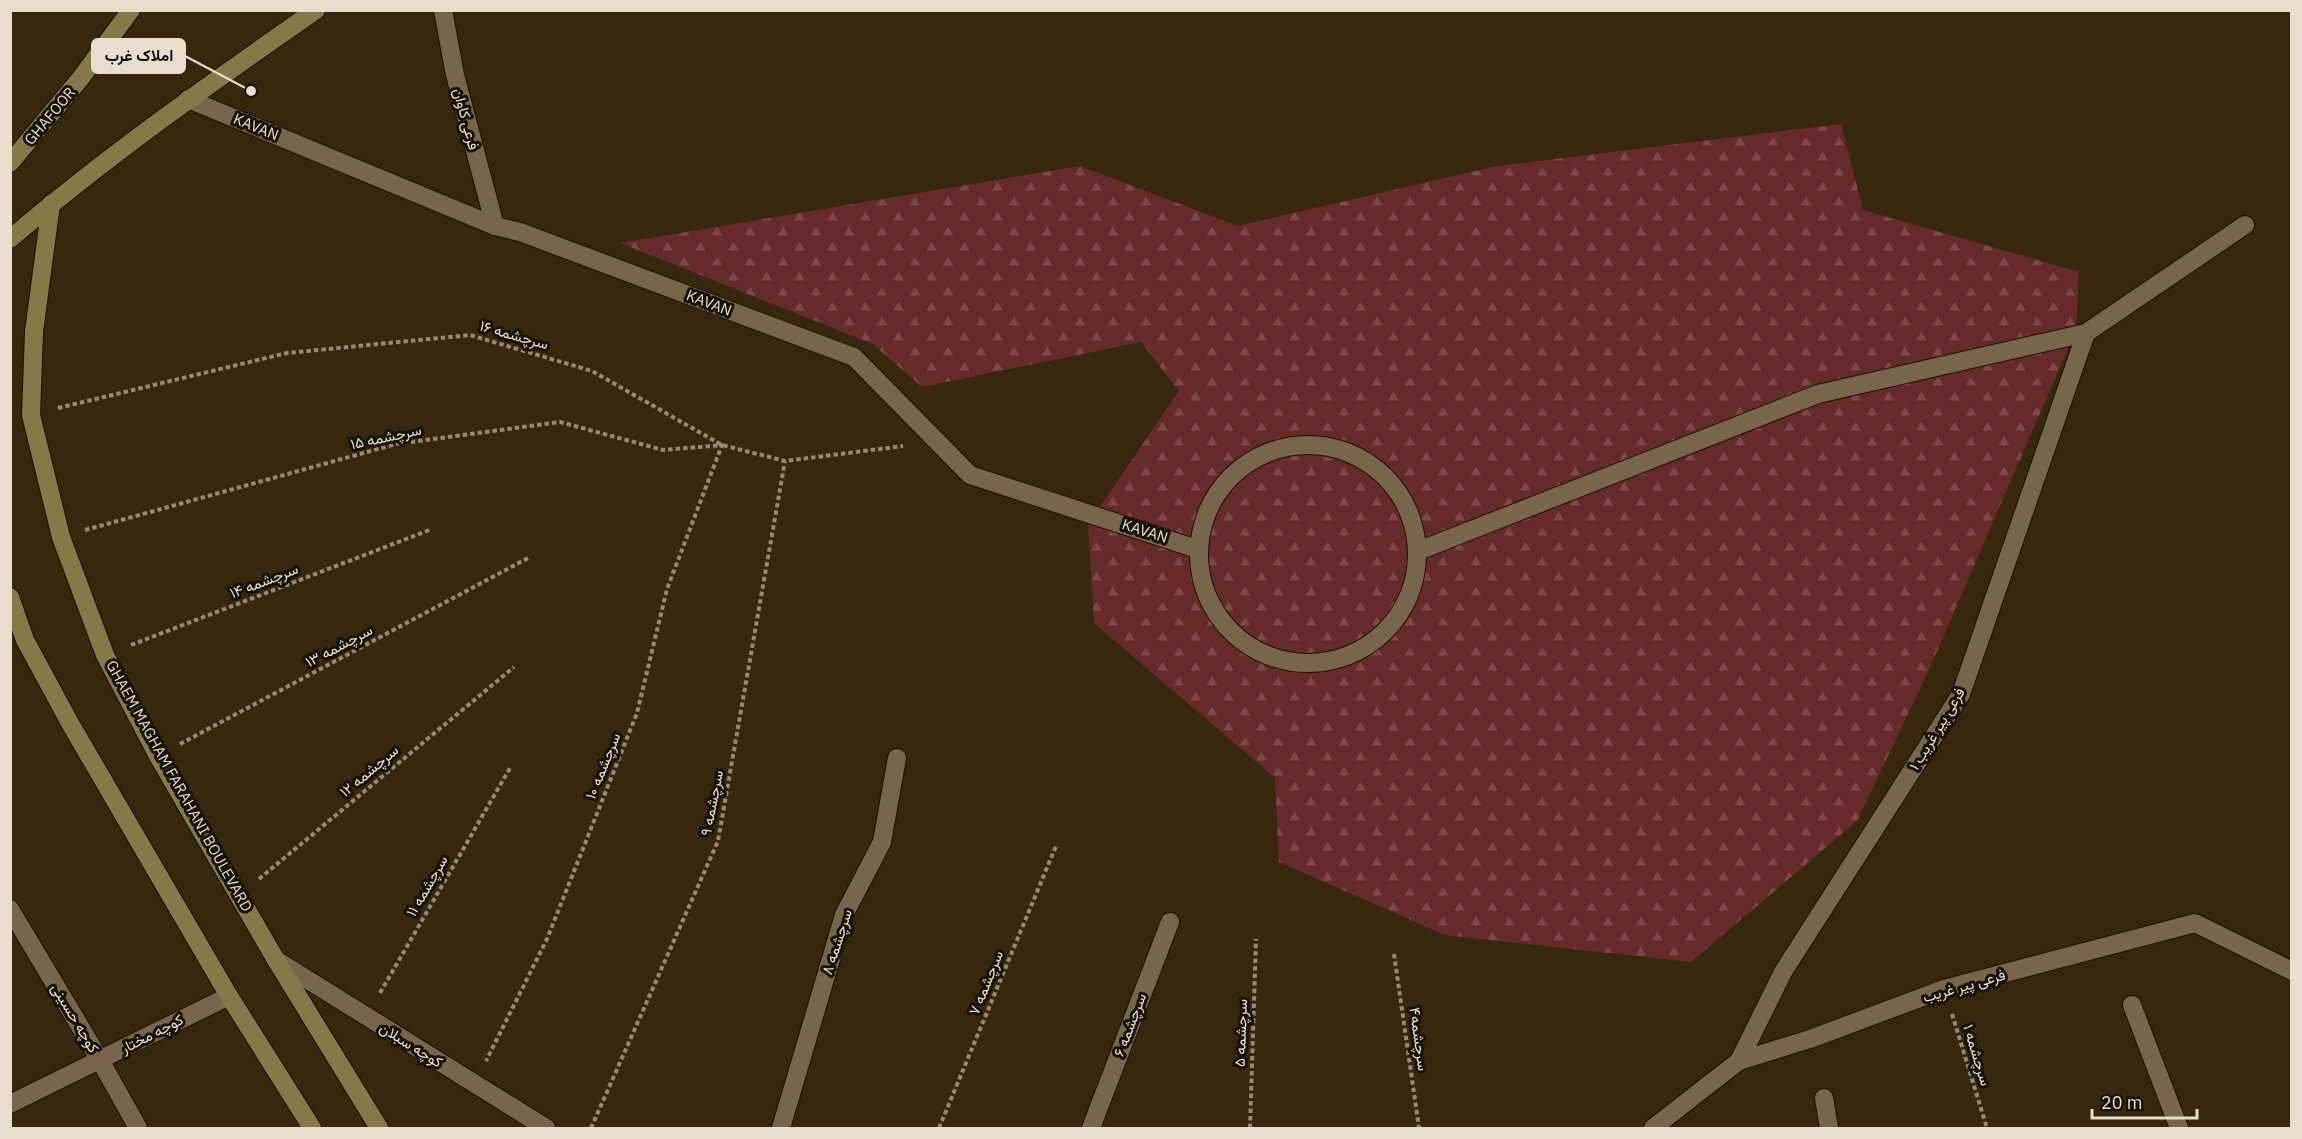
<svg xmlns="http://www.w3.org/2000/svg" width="2302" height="1139" viewBox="0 0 2302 1139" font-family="'IBM Plex Sans',Vazirmatn,sans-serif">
	<defs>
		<pattern id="forest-firs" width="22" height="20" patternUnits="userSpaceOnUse" patternTransform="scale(1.5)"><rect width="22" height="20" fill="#672a2c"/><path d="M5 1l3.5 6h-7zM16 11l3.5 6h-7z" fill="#7d484a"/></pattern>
	</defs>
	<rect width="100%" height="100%" fill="#36270d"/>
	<path fill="url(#forest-firs)" d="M1841,124L1863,210L2079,272L2076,330L1928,672L1857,821L1691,962L1445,935L1279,862L1275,778L1094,623L1088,524L1179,391L1141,342L922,387L873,344L620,243L1080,166L1238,226L1497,166Z"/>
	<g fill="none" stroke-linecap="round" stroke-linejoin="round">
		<defs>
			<g id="lane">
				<path d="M443,10L455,75L495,226"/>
				<path d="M188,99L495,226L520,232L854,357L970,475L1197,549"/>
				<circle cx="1308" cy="554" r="109"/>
				<path d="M1418,551L1818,394L2086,333L2245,225"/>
				<path d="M10,909L100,1060L138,1128"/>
				<path d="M1739,1061L1783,972L1961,694L2086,333"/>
				<path d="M1824,1098L1829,1128"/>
				<path d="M10,1104L229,996"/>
				<path d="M781,1128L844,915L882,842L897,758"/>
				<path d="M1091,1128L1170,922"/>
			</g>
			<g id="street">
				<path d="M276,960L546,1128"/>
				<path d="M2132,1005L2179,1128"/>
				<path d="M1653,1128L1739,1061L1810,1039L1944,989L2195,923L2292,971"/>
			</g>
			<g id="secondary">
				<path d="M10,163L80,79L131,10"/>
				<path d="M51,204L34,332L31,415L61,537L105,655L158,756L276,960L379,1128"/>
				<path d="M10,239C107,156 211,83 316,10"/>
				<path d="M10,597L25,640L71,725L229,996L312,1128"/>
			</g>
		</defs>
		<use href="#lane" stroke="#1d1000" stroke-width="20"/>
		<use href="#street" stroke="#1d1000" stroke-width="20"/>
		<use href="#secondary" stroke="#1d1000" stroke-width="20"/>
		<g stroke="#968a76" stroke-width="4" stroke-dasharray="4.5 3" stroke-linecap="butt">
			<path d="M58,408L287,353L470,335L592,371L722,445L785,461L903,446"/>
			<path d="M85,530L396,444L560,422L663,450L722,445L667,589L637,713L547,939L486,1061"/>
			<path d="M131,645L432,529"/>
			<path d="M180,744L530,557"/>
			<path d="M259,879L514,667"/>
			<path d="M1394,954L1419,1128"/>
			<path d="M380,993L510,768"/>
			<path d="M1952,1014L1987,1128"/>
			<path d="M591,1128L718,841L785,461"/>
			<path d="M939,1128L1056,846"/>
			<path d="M1250,1128L1256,939"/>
		</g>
		<use href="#lane" stroke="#77664b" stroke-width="18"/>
		<use href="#street" stroke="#77664b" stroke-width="18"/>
		<use href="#secondary" stroke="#847947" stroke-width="18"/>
	</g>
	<g text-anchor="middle" stroke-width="6" stroke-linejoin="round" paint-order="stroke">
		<g font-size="15" fill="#e7decf" stroke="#181207">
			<text transform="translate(50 116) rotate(-50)" y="5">GHAFOOR</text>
			<text transform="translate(466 119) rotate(75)" y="5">فرعی کاوان</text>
			<text transform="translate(256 127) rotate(22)" y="5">KAVAN</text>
			<text transform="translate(709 303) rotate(21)" y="5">KAVAN</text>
			<text transform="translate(514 335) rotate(16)" y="5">۱۶ سرچشمه</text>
			<text transform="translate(386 437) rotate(-12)" y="5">سرچشمه ۱۵</text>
			<text transform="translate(1145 531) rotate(18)" y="5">KAVAN</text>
			<text transform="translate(264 581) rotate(-21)" y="5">سرچشمه ۱۴</text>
			<text transform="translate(339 646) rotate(-28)" y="5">سرچشمه ۱۳</text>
			<text transform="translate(1937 729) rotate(-59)" y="5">فرعی پیر غریب ۱</text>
			<text transform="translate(603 766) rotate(-68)" y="5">سرچشمه ۱۰</text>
			<text transform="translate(369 771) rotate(-40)" y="5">سرچشمه ۱۲</text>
			<text transform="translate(179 786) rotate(61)" y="5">GHAEM MAGHAM FARAHANI BOULEVARD</text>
			<text transform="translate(712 803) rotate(-79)" y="5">سرچشمه ۹</text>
			<text transform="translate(427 886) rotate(-60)" y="5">سرچشمه ۱۱</text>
			<text transform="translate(837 942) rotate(-72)" y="5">سرچشمه ۸</text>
			<text transform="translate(986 983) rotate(-68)" y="5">سرچشمه ۷</text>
			<text transform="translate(1964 986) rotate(-16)" y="5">فرعی پیر غریب</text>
			<text transform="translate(75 1018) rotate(59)" y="5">کوچه حسینی</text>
			<text transform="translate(1130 1025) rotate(-69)" y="5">سرچشمه ۶</text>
			<text transform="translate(1241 1033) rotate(-88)" y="5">سرچشمه ۵</text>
			<text transform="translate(152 1034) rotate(-27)" y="5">کوچه مختار</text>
			<text transform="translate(1419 1039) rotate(82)" y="5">سرچشمه۴</text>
			<text transform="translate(411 1045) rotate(32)" y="5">کوچه سبلان</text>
			<text transform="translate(1977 1055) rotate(73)" y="5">سرچشمه ۱</text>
		</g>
	</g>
	<path fill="none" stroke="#e7decf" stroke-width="2" d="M251 91L185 56"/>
	<circle fill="#e7decf" stroke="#181207" stroke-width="2" cx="251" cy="91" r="6"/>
	<rect fill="#e7decf" stroke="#e7decf" stroke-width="2" x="92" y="39" width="93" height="34" rx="6"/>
	<g font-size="16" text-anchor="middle" font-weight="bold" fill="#111">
		<text x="139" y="61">املاک غرب</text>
	</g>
	<rect width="2302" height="1139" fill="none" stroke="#e7decf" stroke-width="24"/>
	<path d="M2092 1109v9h105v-9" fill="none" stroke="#e7decf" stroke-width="3"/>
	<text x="2101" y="1109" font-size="18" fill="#e7decf" stroke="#181207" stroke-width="4.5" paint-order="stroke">20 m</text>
</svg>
